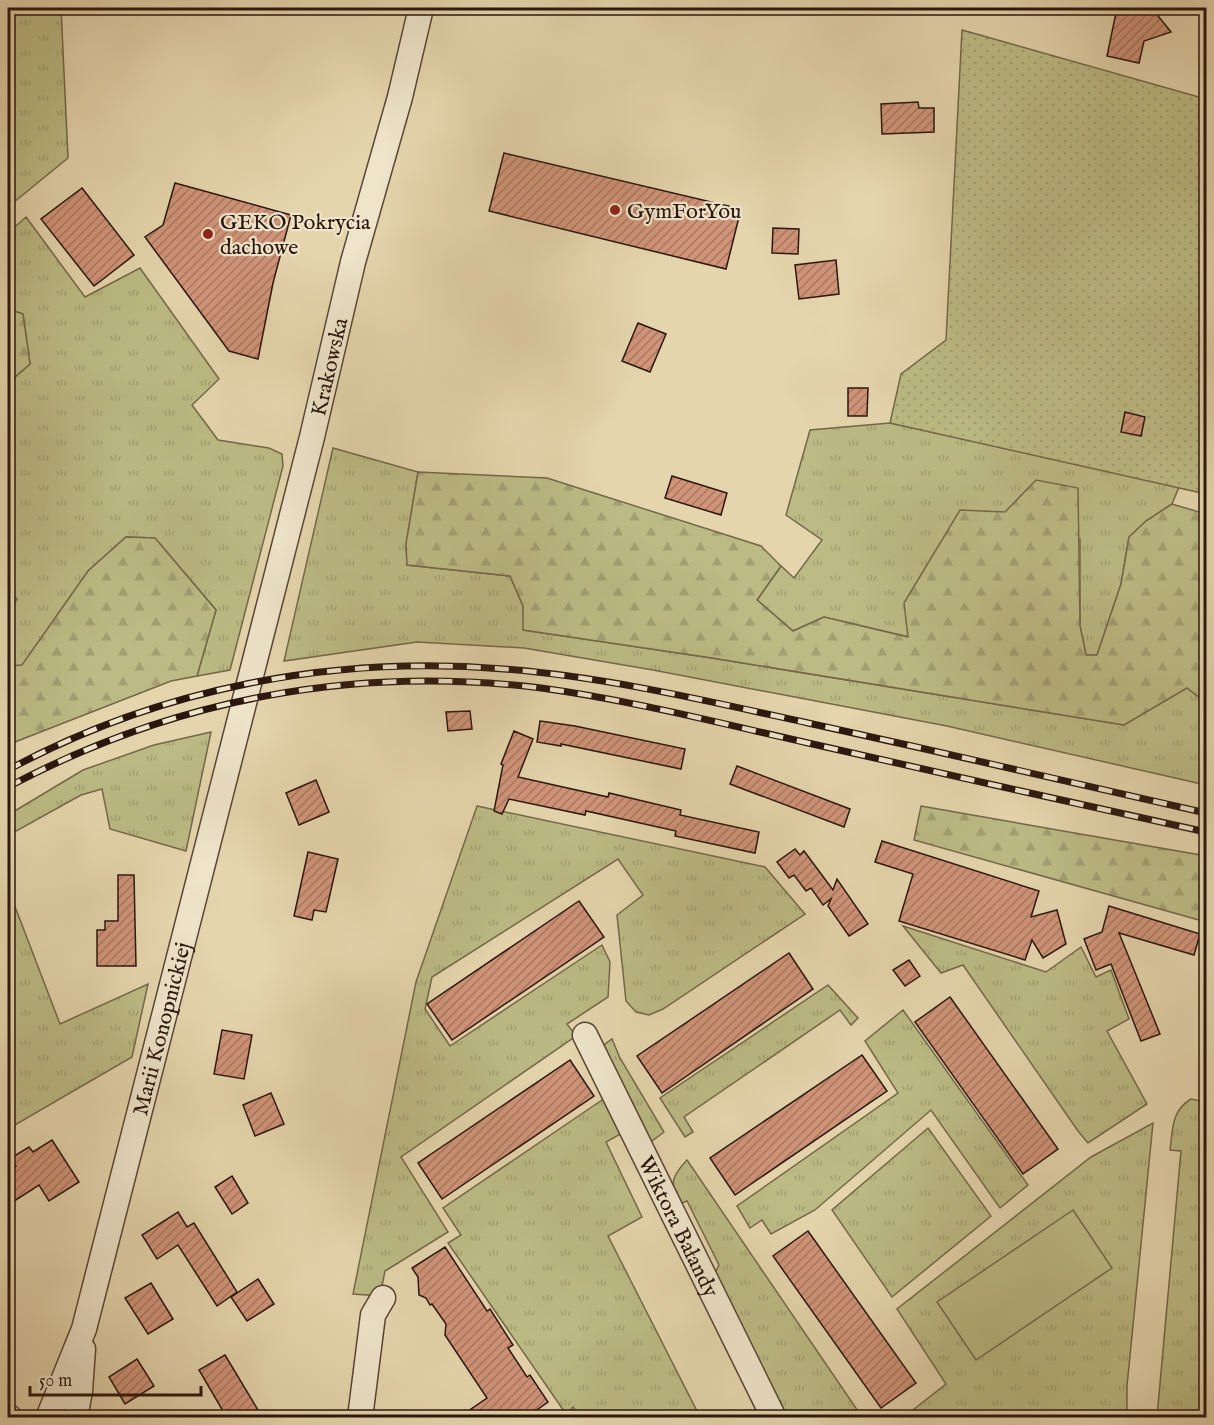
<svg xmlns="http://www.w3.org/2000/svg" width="1214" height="1425" viewBox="0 0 1214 1425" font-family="'IM FELL English',serif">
	<defs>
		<pattern id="grass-tufts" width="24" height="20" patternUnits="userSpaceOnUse" patternTransform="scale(1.5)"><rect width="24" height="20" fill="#bcbb85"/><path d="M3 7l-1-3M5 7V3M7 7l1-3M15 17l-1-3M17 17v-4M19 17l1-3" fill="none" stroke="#a2a072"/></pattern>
		<pattern id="forest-firs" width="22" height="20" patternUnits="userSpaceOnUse" patternTransform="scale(1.5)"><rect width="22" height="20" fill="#bcbb85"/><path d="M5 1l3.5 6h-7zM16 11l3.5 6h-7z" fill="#a2a072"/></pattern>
		<pattern id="garden-dots" width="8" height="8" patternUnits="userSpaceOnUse" patternTransform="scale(1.5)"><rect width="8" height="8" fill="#bcbb85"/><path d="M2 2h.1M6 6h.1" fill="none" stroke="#a2a072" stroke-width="1.8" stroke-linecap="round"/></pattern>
		<pattern id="building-hatch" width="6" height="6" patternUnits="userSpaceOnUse" patternTransform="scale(1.5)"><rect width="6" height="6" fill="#d09479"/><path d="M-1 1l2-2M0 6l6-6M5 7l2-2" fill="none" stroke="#a97862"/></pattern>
	</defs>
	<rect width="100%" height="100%" fill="#e5d5ad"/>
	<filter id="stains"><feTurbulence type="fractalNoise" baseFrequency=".00333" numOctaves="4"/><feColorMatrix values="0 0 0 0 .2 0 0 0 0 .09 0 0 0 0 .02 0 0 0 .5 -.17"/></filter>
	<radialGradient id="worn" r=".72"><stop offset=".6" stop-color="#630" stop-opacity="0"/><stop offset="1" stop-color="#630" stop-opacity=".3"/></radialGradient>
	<g fill="url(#grass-tufts)" stroke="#74684a" stroke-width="1.5">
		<path d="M8,8H61L68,158L8,207Z"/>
		<path d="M26,217L85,297L140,268L219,379L192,405L218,440L269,448L282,454L283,466L230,670L197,676L216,610L155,538L126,537L88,571L22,666H8V614L17,599L8,592V383L30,364L23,314L8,309V233Z"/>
		<path d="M890,423L1179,487L1172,504L1146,521L1129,537L1121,584L1097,655H1086L1080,626V539L909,637L824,617L793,631L757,600L781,566L794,578L822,540L786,515L810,430Z"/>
		<path d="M333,448L418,472L406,544L407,565L510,576L523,606L524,630L712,658L1124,725L1187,687L1206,703L1203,733L1206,735V785L947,726L653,670L524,648L417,642L284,661Z"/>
		<path d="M211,732L186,851L110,829L102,789L81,795L16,831L8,838V815L83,770L154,745Z"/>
		<path d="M477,806L765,867L805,914L663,1009L649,1015L636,1012L626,1001L617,915L643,895L618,859L432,977L425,1009L450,1046L602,945L610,962L608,997L567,1024L576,1036L401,1157L448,1232L385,1271L380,1296L353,1294L416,982Z"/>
		<path d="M14,904L60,1024L148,984L132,1057L8,1129V908Z"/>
		<path d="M903,926L1046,972L1081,947L1096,977L1111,970L1129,1019L1107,1031L1147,1104L1088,1143L1078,1131L963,965L941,973Z"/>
		<path d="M828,985L858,1018L851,1025L840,1010L684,1117L693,1132L685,1137L660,1098Z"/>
		<path d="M903,1010L1028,1185L1000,1208L931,1110L815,1210L771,1234L762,1220L750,1228L737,1206L898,1093L865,1041Z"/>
		<path d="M612,1039L620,1058L664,1132L652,1141L645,1132L601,1047Z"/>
		<path d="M605,1098L624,1132L606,1142L642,1217L608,1236L700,1417H580L573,1407L566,1414L448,1243L461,1235L443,1208Z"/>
		<path d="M1191,1099L1206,1102V1417H1157L1181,1151L1170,1150C1173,1129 1171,1111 1191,1099Z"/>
		<path d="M1153,1123L1127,1386V1417H904L946,1384L897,1309L1091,1157Z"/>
		<path d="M928,1128L991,1216L892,1297L832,1210Z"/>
		<path d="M687,1160L862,1417H783L714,1275L719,1265L687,1201L679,1204C670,1183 671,1177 687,1160Z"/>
	</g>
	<g fill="url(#forest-firs)" stroke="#74684a" stroke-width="1.5">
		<path d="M8,309L23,314L30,364L8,383Z"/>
		<path d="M418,472L547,478L761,546L781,566L757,600L793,631L824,617L908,637L904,603L960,510L1005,512L1036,480L1078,488L1080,626L1086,655H1097L1121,584L1129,537L1146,521L1172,504L1206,514V735L1203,733L1206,703L1187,688L1124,725L712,658L523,630V606L510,576L407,565L406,544Z"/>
		<path d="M126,537L155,538L216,610L197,676L171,681L15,742L8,747V666L22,665L88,571Z"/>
		<path d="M921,806L1206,856V922L914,840Z"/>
	</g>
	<path fill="url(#garden-dots)" stroke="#74684a" stroke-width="1.5" d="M962,30L1206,99V494L890,423L901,374L946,340Z"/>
	<path fill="#bcbb85" stroke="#74684a" stroke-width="1.5" d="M1073,1210L1112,1268L976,1360L937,1302Z"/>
	<g fill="url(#building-hatch)" stroke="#2b160e" stroke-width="1.5">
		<path d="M1117,8H1138L1154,11L1171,32L1144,41L1139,63L1107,56Z"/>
		<path d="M918,102L919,108H934V132L882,134L881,104Z"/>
		<path d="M504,153L741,209L726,269L489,211Z"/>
		<path d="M175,183L291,215L273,283L258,359L229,351L145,237L163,225Z"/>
		<path d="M82,188L134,255L94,286L41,219Z"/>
		<path d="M773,228L799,229L798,254L772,253Z"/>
		<path d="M836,260L839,294L799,299L795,265Z"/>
		<path d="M638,323L666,334L650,372L622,361Z"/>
		<path d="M848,388H868L867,416H848Z"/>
		<path d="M1125,412L1145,417L1141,436L1121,432Z"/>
		<path d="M672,476L727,493L721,515L665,498Z"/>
		<path d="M470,711L472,729L448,731L446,712Z"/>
		<path d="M540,721L575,726L685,749L681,769L561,744V746L537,742Z"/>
		<path d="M514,731L533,739L518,777L608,797L609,793L681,810L680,815L759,832L755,853L675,836L676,831L586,811L585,815L509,799L502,814L494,811L503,765L501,764Z"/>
		<path d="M737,766L850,809L844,827L730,784Z"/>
		<path d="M316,780L329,812L299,825L286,793Z"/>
		<path d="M882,841L1039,891L1031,917L1057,910L1066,944L1043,958L1032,940L1025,960L899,921L913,874L875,862Z"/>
		<path d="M795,849L800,855L804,851L833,890L837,879L868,924L849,936L828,906L831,899L823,905L811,888L806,891L794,875L789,878L777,862Z"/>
		<path d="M308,852L338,859L326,912L314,910L312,920L294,916Z"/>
		<path d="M118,875H134L136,966H97V930H105V921H118Z"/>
		<path d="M579,901L604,937L452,1040L427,1004Z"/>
		<path d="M1109,906L1200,934L1194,955L1119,933L1160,1034L1141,1041L1111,964L1096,970L1084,939L1102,932Z"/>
		<path d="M789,953L813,989L662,1093L637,1056Z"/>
		<path d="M909,960L920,976L905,986L893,970Z"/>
		<path d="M950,997L1058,1149L1023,1174L915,1022Z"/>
		<path d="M222,1030L252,1035L244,1079L214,1074Z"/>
		<path d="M862,1055L887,1091L735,1195L710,1158Z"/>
		<path d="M570,1060L594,1096L442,1199L418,1163Z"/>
		<path d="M271,1093L284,1124L255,1136L243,1105Z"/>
		<path d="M52,1140L79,1182L49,1201L39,1185L8,1205V1172L16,1166L11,1158L29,1147L33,1152Z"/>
		<path d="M232,1176L248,1203L232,1214L215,1187Z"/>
		<path d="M178,1212L187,1227L194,1223L237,1292L217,1306L178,1245L157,1259L142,1235Z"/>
		<path d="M808,1231L916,1383L881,1408L773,1256Z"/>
		<path d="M445,1247L487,1311L490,1309L513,1345L508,1348L527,1377L530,1375L548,1402L525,1418H458L487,1398L445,1335L446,1324L432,1304L430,1305L426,1298L419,1295L418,1277L412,1268Z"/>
		<path d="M258,1279L274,1304L247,1321L231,1297Z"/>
		<path d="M151,1283L173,1319L148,1334L125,1298Z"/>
		<path d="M225,1355L258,1410L246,1418H227L199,1370Z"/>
		<path d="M137,1359L154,1386L125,1404L109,1377Z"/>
	</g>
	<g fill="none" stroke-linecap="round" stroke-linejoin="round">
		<defs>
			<g id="minor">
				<path id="s1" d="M585,1035L774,1418"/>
				<path d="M8,1416L10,1418"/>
				<path id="s2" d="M48,1418L84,1329L312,437L353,262L400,97L421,8"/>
				<path d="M75,1418L80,1391L83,1349"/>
				<path d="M360,1418L373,1315L383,1298"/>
			</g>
		</defs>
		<use href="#minor" stroke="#5a4636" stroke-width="27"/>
		<use href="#minor" stroke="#eee4ca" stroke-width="24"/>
		<defs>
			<g id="rail">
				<path d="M8,770C159,688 333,655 504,669C607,677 707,701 808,723C941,752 1074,783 1206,813"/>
				<path d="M8,787C173,699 354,665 541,688C630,700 719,723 808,743C941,773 1073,803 1206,832"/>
			</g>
		</defs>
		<use href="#rail" stroke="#2b160e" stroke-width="7"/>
		<use href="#rail" stroke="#eee4ca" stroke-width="4.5" stroke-dasharray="14" stroke-linecap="butt"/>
	</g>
	<g fill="#8f2418" stroke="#eee4ca" stroke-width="2">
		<circle cx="615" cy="210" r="6"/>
		<circle cx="208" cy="234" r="6"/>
	</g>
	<g text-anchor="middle" stroke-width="4.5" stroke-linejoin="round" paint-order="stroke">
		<g font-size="22" fill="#2b160e" stroke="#eee4ca" text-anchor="start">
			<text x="627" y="218">GymForYou</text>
			<text x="220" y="229">GEKO Pokrycia<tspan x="220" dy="25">dachowe</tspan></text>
		</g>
		<g font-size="22" fill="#2b160e" stroke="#eee4ca">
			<text dy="8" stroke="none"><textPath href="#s2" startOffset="1089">Krakowska</textPath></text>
			<text dy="8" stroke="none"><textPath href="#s2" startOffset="406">Marii Konopnickiej</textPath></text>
			<text dy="8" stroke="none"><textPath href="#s1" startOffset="213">Wiktora Bałandy</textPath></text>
		</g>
	</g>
	<rect width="1214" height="1425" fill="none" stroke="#e5d5ad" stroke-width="30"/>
	<rect x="9" y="9" width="1196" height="1407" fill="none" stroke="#2b160e" stroke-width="3"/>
	<rect x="15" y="15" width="1184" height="1395" fill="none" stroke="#2b160e" stroke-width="1.5"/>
	<path d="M30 1386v9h171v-9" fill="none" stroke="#2b160e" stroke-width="3"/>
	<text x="39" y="1386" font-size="18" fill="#2b160e" stroke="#eee4ca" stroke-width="4.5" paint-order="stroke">50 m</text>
	<rect width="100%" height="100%" filter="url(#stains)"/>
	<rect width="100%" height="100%" fill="url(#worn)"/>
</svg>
